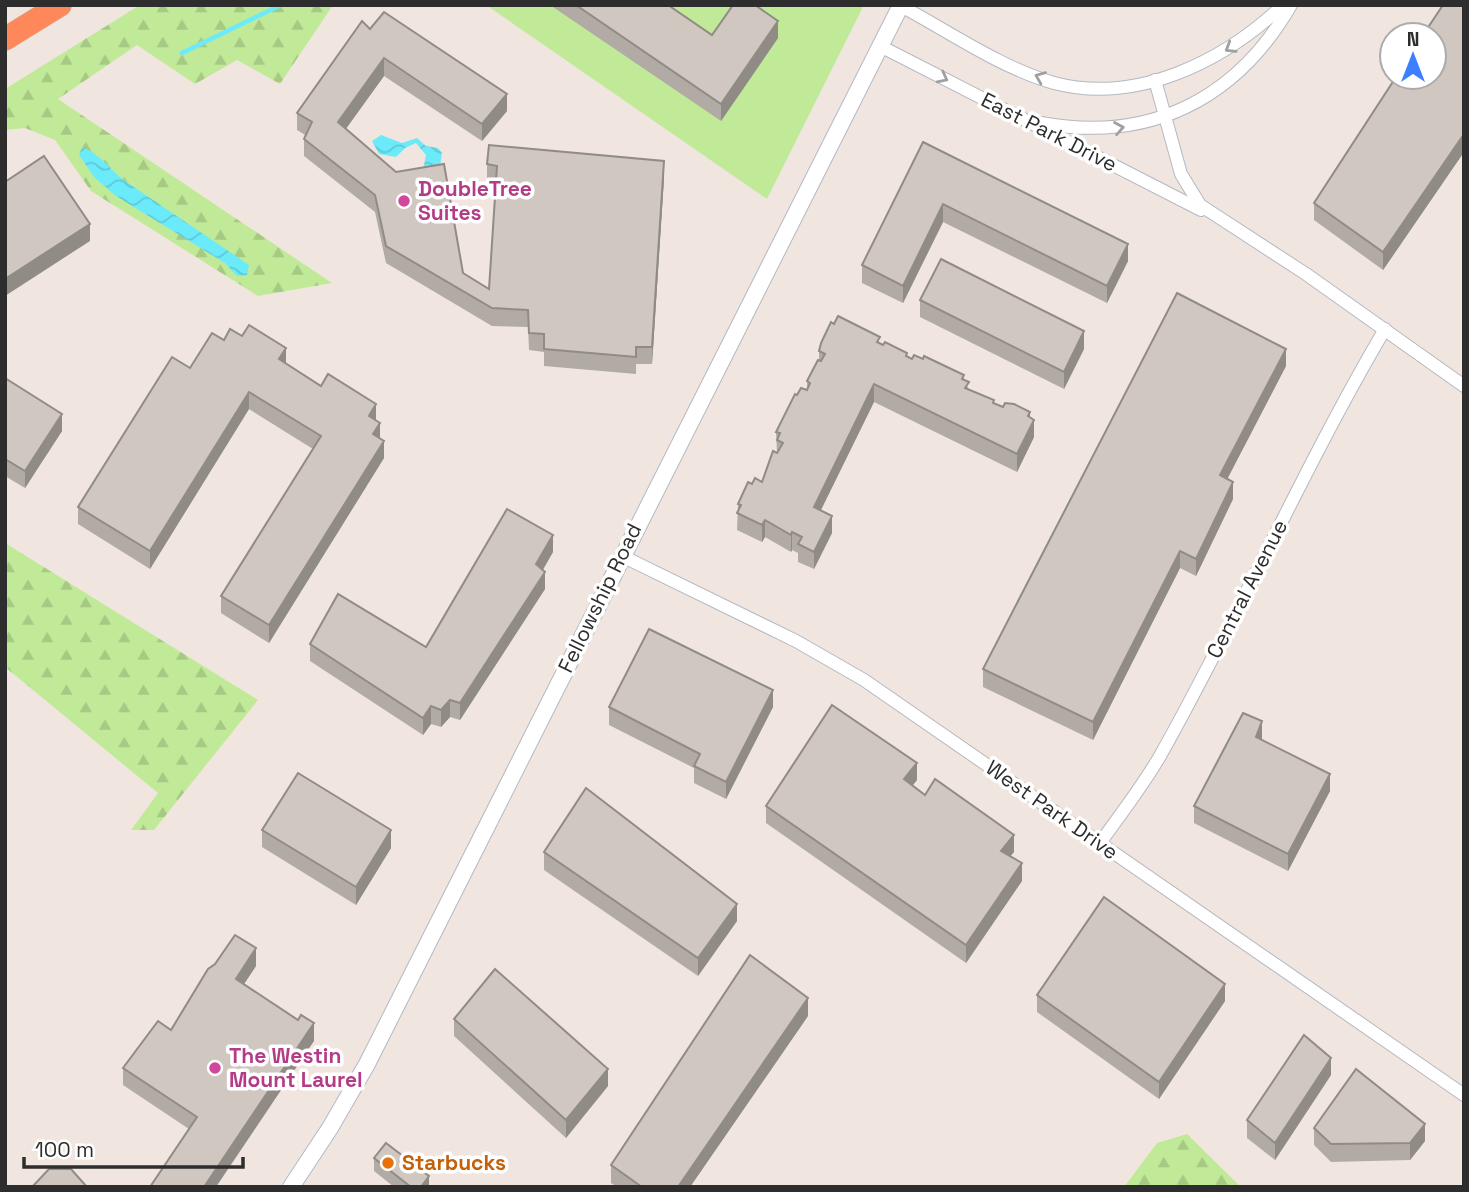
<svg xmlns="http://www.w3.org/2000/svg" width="1469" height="1192" viewBox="0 0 1469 1192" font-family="'Space Grotesk',sans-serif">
	<defs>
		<pattern id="forest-firs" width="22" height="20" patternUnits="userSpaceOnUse" patternTransform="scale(1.75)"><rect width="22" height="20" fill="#c1ea98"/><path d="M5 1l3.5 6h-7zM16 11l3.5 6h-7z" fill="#a6c983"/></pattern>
		<pattern id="water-waves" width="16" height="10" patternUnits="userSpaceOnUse" patternTransform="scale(1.75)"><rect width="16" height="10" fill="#6beaf9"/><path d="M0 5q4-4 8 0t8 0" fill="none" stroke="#5dc9d6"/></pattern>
	</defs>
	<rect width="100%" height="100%" fill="#f0e6df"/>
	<g fill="url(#forest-firs)">
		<path d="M140,5H333L280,84L237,60L195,84L137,45L58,99L332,283L258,296L91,191L55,140L25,128L5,130V89Z"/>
		<path d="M5,543L258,700L154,830H131L158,793L5,667Z"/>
		<path d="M1187,1134L1241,1187H1124L1157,1143Z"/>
	</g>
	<path fill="#c1ea98" d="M486,5H864L767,199Z"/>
	<g fill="url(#water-waves)">
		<path d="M381,135L402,143L417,138L426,146L438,148L442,153L440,167L423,170L426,155L416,143L405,148L396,157L379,154L372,141Z"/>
		<path d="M83,147C105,158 109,170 128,183L249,265L247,275L237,276L225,263L116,196L94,177L79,155Z"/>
	</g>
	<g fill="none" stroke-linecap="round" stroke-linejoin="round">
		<path stroke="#6beaf9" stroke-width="4.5" d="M182,53L281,5"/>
		<defs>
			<g id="minor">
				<path d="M901,6C948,31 1003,69 1054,83C1137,105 1224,61 1283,5"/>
				<path d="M882,47L1201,210"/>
				<path d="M1155,80L1181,174L1200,205L1306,274L1464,386"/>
				<path d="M1041,123C1149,143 1236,100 1291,5"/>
				<path d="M622,556L796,641L864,680L1464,1095"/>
				<path d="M1100,843C1120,815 1142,787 1160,756C1239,616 1303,468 1385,329"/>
			</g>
			<path id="tertiary" d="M291,1187L330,1128L367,1064L901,5"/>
			<path id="motorway" d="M5,39L60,5"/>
		</defs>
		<use href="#minor" stroke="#b3b8c2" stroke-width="14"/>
		<use href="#tertiary" stroke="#b3b8c2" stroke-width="18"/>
		<use href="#motorway" stroke="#c8c8c8" stroke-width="24"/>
		<use href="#minor" stroke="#fff" stroke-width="12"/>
		<use href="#tertiary" stroke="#fff" stroke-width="16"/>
		<use href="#motorway" stroke="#ff885b" stroke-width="23"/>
	</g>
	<g fill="#b2aba5">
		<path d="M550,5H668L712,35L778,38L721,121Z"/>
		<path d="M1464,5V152L1383,270L1314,220V203Z"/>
		<path d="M370,29L507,111L482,141L384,76L345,129L463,273L489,289L496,183L487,181V164L664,178L652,364H636V374L544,366V352L529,350L528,327L492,326L386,263L375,212L304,156V139L305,135L297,130V113Z"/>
		<path d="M923,142L1128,261L1107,303L943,222L903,303L862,283V265Z"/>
		<path d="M920,300L1084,349L1064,389L920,317Z"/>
		<path d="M242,336L376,420L384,458L269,643L221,613V596L313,449L249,409L150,569L78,524V507L190,368L224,340Z"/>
		<path d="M880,344L907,357L964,379L969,390L1003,407L1030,418L1034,437L1017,472L874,402L821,510L832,533L814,569L798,562V553L792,550L791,552L765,537L762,542L737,530L738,504L752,484L762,482L777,453L776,432L797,395L807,390V381L819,360V351Z"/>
		<path d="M1286,366L1227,479L1233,499L1196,576L1180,568L1093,740L983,687V669Z"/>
		<path d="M5,378L62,431L25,488L5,476Z"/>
		<path d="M553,552L543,570L545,589L460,720L450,717L441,727L431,724L423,735L310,661V644L426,647Z"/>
		<path d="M609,707H773L726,799L694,783V768L609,725Z"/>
		<path d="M1262,738L1261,740L1330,791L1288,871L1194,823V806Z"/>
		<path d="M917,780L913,785L925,795L1014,852L1010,856L1022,881L966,963L766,823V806Z"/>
		<path d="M262,830L391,848L356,905L262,847Z"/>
		<path d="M544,852L737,921L698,976L544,870Z"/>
		<path d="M256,966L244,984L314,1041L189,1129L123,1085V1068L171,1030Z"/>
		<path d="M1037,995L1225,1001L1159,1099L1037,1012Z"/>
		<path d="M808,1016L690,1187H617L611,1183V1165Z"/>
		<path d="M454,1019L608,1086L566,1138L454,1036Z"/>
		<path d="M1331,1075L1275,1160L1247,1138V1120Z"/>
		<path d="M1314,1128L1425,1141L1410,1160L1331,1162L1314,1145Z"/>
		<path d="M374,1158L429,1187H394L374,1171Z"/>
	</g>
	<g fill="#918b86">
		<path d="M778,21V38L721,121V104Z"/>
		<path d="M384,58V76L338,140V122Z"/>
		<path d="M507,94V111L482,141V124Z"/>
		<path d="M1464,134V152L1383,270V252Z"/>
		<path d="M664,161V178L652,364V347Z"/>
		<path d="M943,204V222L903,303V286Z"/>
		<path d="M90,224V241L5,296V279Z"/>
		<path d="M1128,244V261L1107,303V286Z"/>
		<path d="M1084,331V349L1064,389V372Z"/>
		<path d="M286,348V365L279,359Z"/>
		<path d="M1286,349V366L1220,493V475Z"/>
		<path d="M874,384V402L814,524V507Z"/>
		<path d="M249,392V409L150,569V551Z"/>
		<path d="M376,404V422L369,416Z"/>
		<path d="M1030,412V428L1034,420V437L1017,472V454L1028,416Z"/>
		<path d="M62,414V431L25,488V471Z"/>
		<path d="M380,423V440L373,434Z"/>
		<path d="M384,441V458L269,643V625Z"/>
		<path d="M1233,482V499L1196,576V559Z"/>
		<path d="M832,516V533L814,569V552Z"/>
		<path d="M765,520V537L762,542V525Z"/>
		<path d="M792,532V550L791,552V535Z"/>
		<path d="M553,535V552L536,581V564Z"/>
		<path d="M1180,551V568L1093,740V722Z"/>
		<path d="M545,572V589L460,720V703Z"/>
		<path d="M773,690V707L726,799V782Z"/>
		<path d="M450,700V717L441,727V710Z"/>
		<path d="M431,706V724L423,735V718Z"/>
		<path d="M1262,721V738L1256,754V737Z"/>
		<path d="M917,763V780L904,796V779Z"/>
		<path d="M1330,774V791L1288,871V854Z"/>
		<path d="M391,830V848L356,905V887Z"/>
		<path d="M1014,835V852L1001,868V851Z"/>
		<path d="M1022,863V881L966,963V945Z"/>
		<path d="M737,904V921L698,976V958Z"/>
		<path d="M256,948V966L236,996V979Z"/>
		<path d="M1225,984V1001L1159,1099V1082Z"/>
		<path d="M808,998V1016L690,1187H678Z"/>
		<path d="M314,1023V1041L216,1187H204Z"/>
		<path d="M1331,1058V1075L1275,1160V1143Z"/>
		<path d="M608,1069V1086L566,1138V1120Z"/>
		<path d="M1425,1124V1141L1410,1160V1143Z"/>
		<path d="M429,1176V1187H421Z"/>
	</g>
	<g fill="#cfc7c0" stroke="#918b86" stroke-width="2">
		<path d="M576,5H668L712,35L733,5H755L778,21L721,104Z"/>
		<path d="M1443,5H1464V134L1383,252L1314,203L1396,77H1434V35H1423Z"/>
		<path d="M384,12L507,94L482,124L384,58L338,122L396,172L444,164L463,273L489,289L497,166L487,164L489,145L664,161L652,347H636V357L544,349V334L529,333L528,310L492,308L386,246L375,195L304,139L312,122L297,113L362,21L370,29Z"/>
		<path d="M923,142L1128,244L1107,286L943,204L903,286L862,265Z"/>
		<path d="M44,156L90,224L5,279V182Z"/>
		<path d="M941,259L1084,331L1064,372L920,300Z"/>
		<path d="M1177,293L1286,349L1220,475L1233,482L1196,559L1180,551L1093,722L983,669Z"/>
		<path d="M838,316L880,337L877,342L883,345L885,342L907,353L906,356L912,359L914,355L923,359L924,356L964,375L962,379L969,382L965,388L994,400L993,403L1003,407L1005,403L1014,404L1030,412L1028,416L1034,420L1017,454L874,384L814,507L832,516L814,552L798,544L802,537L792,532L791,535L765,520L762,525L737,513L741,505L738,504L748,482L752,484L755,478L762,482L773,451L777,453L783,443L777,440L780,433L776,432L795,394L797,395L801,388L807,390L810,383L807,381L818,360L821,361L825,354L819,351L821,343L831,322L834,324Z"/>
		<path d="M249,325L286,348L279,359L321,386L328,374L376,404L369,416L380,423L373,434L384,441L269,625L221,596L321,436L249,392L150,551L78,507L172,357L190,368L212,333L224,340L230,329L242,336Z"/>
		<path d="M5,378L62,414L25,471L5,459Z"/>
		<path d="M507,509L553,535L536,564L545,572L460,703L450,700L441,710L431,706L423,718L310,644L338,594L426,647Z"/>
		<path d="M649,629L773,690L726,782L694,766L700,754L609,707Z"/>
		<path d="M832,705L917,763L904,779L925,795L935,779L1014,835L1001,851L1022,863L966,945L766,806Z"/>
		<path d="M1243,713L1262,721L1256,737L1330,774L1288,854L1194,806Z"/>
		<path d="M298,773L391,830L356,887L262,830Z"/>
		<path d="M586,788L737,904L698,958L544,852Z"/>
		<path d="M1104,897L1225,984L1159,1082L1037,995Z"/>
		<path d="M235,935L256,948L236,979L298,1020L301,1015L314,1023L204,1187H150L197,1117L123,1068L158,1021L171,1030L208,969L215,964Z"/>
		<path d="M750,955L808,998L678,1187H642L611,1165Z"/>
		<path d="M495,969L608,1069L566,1120L454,1019Z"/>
		<path d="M1304,1035L1331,1058L1275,1143L1247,1120Z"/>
		<path d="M1356,1069L1425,1124L1410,1143L1331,1144L1314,1128Z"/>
		<path d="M386,1143L429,1176L421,1187H411L374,1158Z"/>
		<path d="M49,1169H71L87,1187H32Z"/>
	</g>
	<defs><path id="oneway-chevron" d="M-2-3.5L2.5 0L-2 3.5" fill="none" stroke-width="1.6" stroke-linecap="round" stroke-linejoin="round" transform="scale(1.75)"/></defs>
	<g stroke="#a0a0a0">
		<use href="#oneway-chevron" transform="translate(1230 48) rotate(148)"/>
		<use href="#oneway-chevron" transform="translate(1040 77) rotate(-158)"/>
		<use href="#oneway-chevron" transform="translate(943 78) rotate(27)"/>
		<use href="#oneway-chevron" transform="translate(1119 128) rotate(-10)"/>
	</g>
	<g fill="#d1479c" stroke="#fff" stroke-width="2.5">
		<circle cx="404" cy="201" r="7"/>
		<circle cx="215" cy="1068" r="7"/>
	</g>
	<circle fill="#e8710a" stroke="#fff" stroke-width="2.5" cx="388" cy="1163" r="7"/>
	<g text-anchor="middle" stroke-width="7" stroke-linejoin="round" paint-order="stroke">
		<g font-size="21" fill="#2d2d2d" stroke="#fff">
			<text transform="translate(1049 132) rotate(27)" y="7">East Park Drive</text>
			<text transform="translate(1247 589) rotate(-63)" y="7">Central Avenue</text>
			<text transform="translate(600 598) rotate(-64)" y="7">Fellowship Road</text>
			<text transform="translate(1052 810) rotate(35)" y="7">West Park Drive</text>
		</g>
		<g font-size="21" font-weight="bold" fill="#b23c85" stroke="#fff" text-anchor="start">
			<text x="418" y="196">DoubleTree<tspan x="418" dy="24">Suites</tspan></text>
			<text x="229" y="1063">The Westin<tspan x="229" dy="24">Mount Laurel</tspan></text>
		</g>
		<g font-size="21" font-weight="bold" fill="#c56008" stroke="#fff" text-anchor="start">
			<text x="402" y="1170">Starbucks</text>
		</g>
	</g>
	<rect width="1469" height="1192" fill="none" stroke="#2d2d2d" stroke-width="14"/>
	<g transform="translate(1413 56)"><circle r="33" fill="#ffffff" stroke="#ababab" stroke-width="2"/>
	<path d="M0-5L12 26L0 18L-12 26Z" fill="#3d80ff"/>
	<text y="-10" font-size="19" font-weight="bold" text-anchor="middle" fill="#2d2d2d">N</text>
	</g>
	<path d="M24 1157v10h219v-10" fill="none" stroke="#2d2d2d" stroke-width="3.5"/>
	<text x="35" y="1157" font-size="21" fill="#2d2d2d" stroke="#ffffff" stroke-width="5" paint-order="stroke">100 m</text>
</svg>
